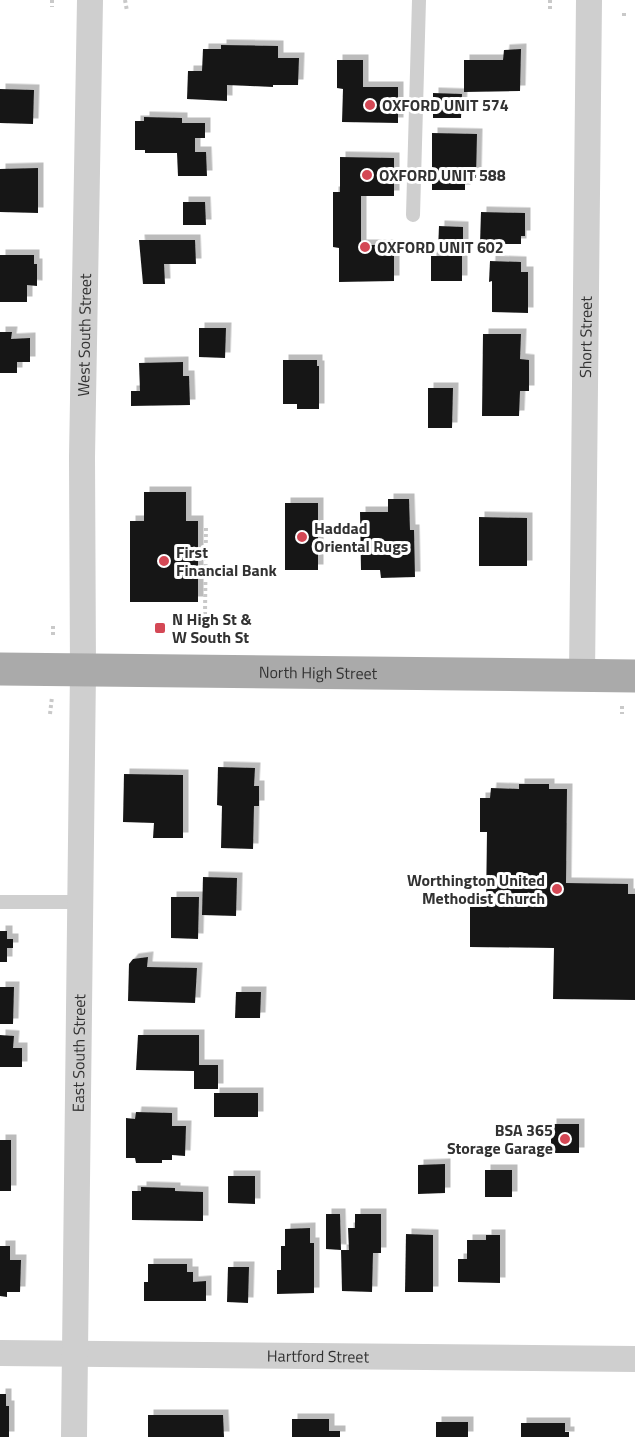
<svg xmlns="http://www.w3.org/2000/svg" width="635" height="1437" viewBox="0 0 635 1437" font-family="'Titillium Web',sans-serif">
	<defs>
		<filter id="shadow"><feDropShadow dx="5.5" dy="-5.5" stdDeviation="0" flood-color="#0004"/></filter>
	</defs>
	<rect width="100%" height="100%" fill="#fff"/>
	<g fill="#191919" filter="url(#shadow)">
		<path d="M221,45L278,46V58H299L298,85H273V87L227,85V101L187,99L188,71H202L203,49H221Z"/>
		<path d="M521,49L520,91L464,92V60H503L504,50Z"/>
		<path d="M337,60H363V87H398V123L342,122L343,89L337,88Z"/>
		<path d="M0,89L34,90L33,124L0,123Z"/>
		<path d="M433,93L462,94L461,118H433Z"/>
		<path d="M144,117L182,118V123H205V138H195V152H206L207,176H178L177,153H145V150H135V121H144Z"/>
		<path d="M432,133L477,134L476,178H465V190H432Z"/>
		<path d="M340,157L394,158V196H361V245H394V281L339,282V248L333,247V192H340Z"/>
		<path d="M38,168V213L0,212V169Z"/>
		<path d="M183,202H205L206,225H183Z"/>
		<path d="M481,212L525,213V236H521V244H480Z"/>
		<path d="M439,226L463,227V250H438Z"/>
		<path d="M139,240H195L196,264H164L165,284H143Z"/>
		<path d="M0,255H34V264H37V286L27,285V302H0Z"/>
		<rect x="431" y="256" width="31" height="25"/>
		<path d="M490,261L521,262V272H528V313L492,312V281L489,282Z"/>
		<path d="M199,328H226L225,358L199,357Z"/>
		<path d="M0,332H12L11,339L30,338V362H17V373H0Z"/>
		<path d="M483,334H521L520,359L529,360V391H520L519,416H482Z"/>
		<path d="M283,360H317V366H319V409H297V404H283Z"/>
		<path d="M183,362V376H189L190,405L131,406V391H140L139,363Z"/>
		<path d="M428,388H453L452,428H428Z"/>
		<path d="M144,492H186V521H198V602H130V521H144Z"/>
		<path d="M388,499H409L410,530H414L415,577L381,578L380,570H361L360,512H388Z"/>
		<rect x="285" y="503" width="33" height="67"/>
		<path d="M479,517L527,518V566H479Z"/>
		<path d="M218,767L255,768L254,786H259V806H254L253,849L221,848L222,806L217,805Z"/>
		<path d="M124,774L183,775V838H153L154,823L123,822Z"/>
		<path d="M519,784H549V789H567L566,883L628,884V894H635V1000L553,999L554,948L470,947V906H486L487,832H480V798H490L491,788L519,789Z"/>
		<path d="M203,877L237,878L236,916L202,915Z"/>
		<path d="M171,897H199L198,939L171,938Z"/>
		<path d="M0,931H7V939H13V948H7V962H0Z"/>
		<path d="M148,957L147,967L197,968L195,1003L128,1001L129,964L133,959Z"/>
		<path d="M0,987H14L13,1024H0Z"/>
		<path d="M236,992H261L260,1018H235Z"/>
		<path d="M0,1035L14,1036L13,1048H22V1067H0Z"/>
		<path d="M138,1035H199V1065H218V1089H194V1071L136,1070Z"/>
		<rect x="214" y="1093" width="44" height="24"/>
		<path d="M136,1112L172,1113V1126H186L185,1156L172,1155V1160H162V1163H136L135,1158H126V1118L135,1119Z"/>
		<rect x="551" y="1124" width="28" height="29"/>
		<rect x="0" y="1140" width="11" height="51"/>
		<path d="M445,1164V1193L418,1194V1165Z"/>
		<rect x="485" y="1170" width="27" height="27"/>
		<path d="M228,1176H255V1204L228,1203Z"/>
		<path d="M141,1187L175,1188V1191L203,1192V1221L132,1220V1191H141Z"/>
		<path d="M326,1214H340L341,1250L326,1249Z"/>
		<path d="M355,1214H381V1253H373L372,1292L342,1291L341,1250H349L348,1228H355Z"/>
		<path d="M310,1228V1243H314V1293L277,1294V1270H281V1246H285V1229Z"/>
		<path d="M406,1234L433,1235V1292H405Z"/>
		<path d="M486,1235H500V1283L458,1282V1259H467V1240H486Z"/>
		<path d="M0,1246H10V1260H21L20,1292H7V1297L0,1296Z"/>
		<path d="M148,1264H187V1272H193V1282L206,1281V1301H144V1282H148Z"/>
		<path d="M228,1267H249L248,1303L227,1302Z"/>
		<path d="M0,1394H6V1406H9V1437H0Z"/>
		<path d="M148,1415H223L224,1437H148Z"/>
		<path d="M292,1419H329V1431H340V1437H292Z"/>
		<rect x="436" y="1422" width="32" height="15"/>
		<path d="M521,1423H565V1432H569V1437H521Z"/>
	</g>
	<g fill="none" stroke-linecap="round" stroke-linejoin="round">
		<g stroke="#c9c9c9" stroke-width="4" stroke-dasharray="3 3" stroke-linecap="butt">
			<path d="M52,0V7"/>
			<path d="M125,0L127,11"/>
			<path d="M550,9V0"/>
			<path d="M624,16V11"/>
			<path d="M205,615L206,525"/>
			<path d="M53,635V625"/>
			<path d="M622,706V714"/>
			<path d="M50,714L52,697"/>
		</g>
		<g stroke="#cfcfcf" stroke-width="14">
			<path d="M413,215L419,0"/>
			<path d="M0,902H79"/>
		</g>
		<g stroke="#cfcfcf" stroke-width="26">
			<path id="s1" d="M582,675L589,0"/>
			<path id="s2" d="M0,1353L635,1359"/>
			<path id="s3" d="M74,1437L83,670L82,457L90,0"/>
		</g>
		<path stroke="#aaa" stroke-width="33" id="s4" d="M0,669L635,676"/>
	</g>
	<g fill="#d44855" stroke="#fff" stroke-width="2">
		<circle cx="370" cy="105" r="6"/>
		<circle cx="367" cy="175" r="6"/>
		<circle cx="365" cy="247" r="6"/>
		<circle cx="302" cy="537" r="6"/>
		<circle cx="164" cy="561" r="6"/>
		<rect x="154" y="622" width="12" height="12" rx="3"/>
		<circle cx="557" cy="889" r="6"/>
		<circle cx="565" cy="1139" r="6"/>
	</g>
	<g text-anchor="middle" stroke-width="6" stroke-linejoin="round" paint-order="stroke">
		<g font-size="16" font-weight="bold" fill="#323232" stroke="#fff" text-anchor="start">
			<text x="382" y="111">OXFORD UNIT 574</text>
			<text x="379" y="181">OXFORD UNIT 588</text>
			<text x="377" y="253">OXFORD UNIT 602</text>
			<text x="314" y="534">Haddad<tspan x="314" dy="18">Oriental Rugs</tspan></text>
			<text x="176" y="558">First<tspan x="176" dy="18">Financial Bank</tspan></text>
			<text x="172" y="625">N High St &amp;<tspan x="172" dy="18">W South St</tspan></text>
			<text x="545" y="886" text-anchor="end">Worthington United<tspan x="545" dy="18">Methodist Church</tspan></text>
			<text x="553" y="1136" text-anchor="end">BSA 365<tspan x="553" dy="18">Storage Garage</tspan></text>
		</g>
		<g font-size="16" fill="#323232" stroke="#fff">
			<text dy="6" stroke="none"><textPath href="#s3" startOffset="1102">West South Street</textPath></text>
			<text dy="6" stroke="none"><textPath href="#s1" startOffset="338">Short Street</textPath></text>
			<text dy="6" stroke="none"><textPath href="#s4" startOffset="318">North High Street</textPath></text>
			<text dy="6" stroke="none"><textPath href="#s3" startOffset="384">East South Street</textPath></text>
			<text dy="6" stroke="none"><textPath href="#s2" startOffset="318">Hartford Street</textPath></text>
		</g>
	</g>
</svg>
